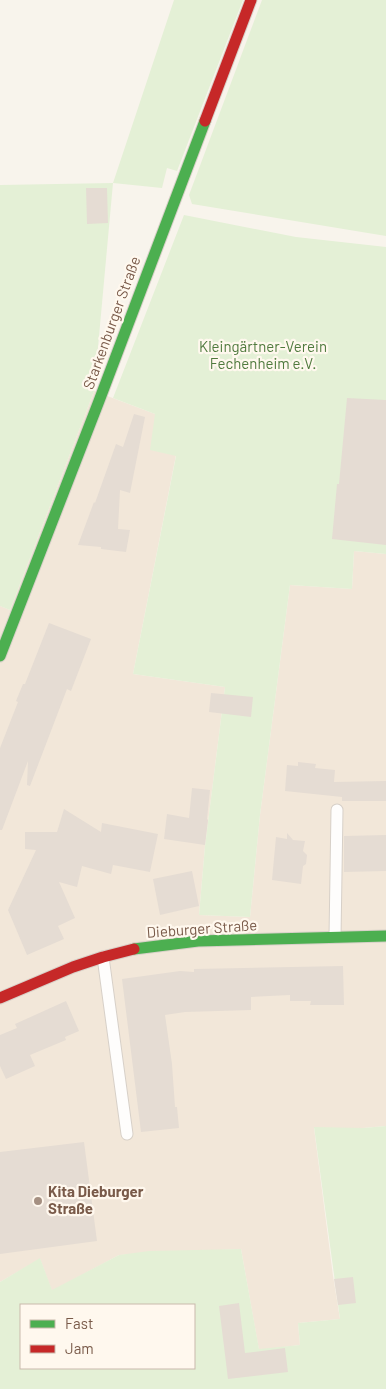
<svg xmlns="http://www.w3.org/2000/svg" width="386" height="1389" viewBox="0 0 386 1389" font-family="Barlow,sans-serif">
	<rect width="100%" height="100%" fill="#f8f4ec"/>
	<path fill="#f2e7d9" d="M94,391L155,414L176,455L133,674L225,687L205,846L199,915L250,917L260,815L290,585L352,589L354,551L386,554V1126L363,1128H314L333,1276L340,1319L298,1323L300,1345L259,1350L241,1249L119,1255L52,1291L40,1259L0,1282V606L10,610Z"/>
	<g fill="#e4f0d6" fill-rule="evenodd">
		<path d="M174,0H243L177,171L167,168L162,188L113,183L94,391L10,610L0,606V185L113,183Z"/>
		<path d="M262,0H386V236L192,204L189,195Z"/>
		<path d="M184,215L296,237L386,247V554L354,551L352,589L290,585L260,815L250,917L199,915L205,846L225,687L133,674L176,456L150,450L155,414L113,398Z"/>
		<path d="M386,1126V1389H0V1282L40,1258L52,1290L119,1255L149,1251L241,1249L259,1349L300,1345L298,1323L340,1319L314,1127L363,1128ZM21,1305H194V1368H21Z"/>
	</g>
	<g fill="#e5dcd3">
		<path d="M86,188H107L108,223L87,224Z"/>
		<path d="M347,398L386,400V545L332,539L337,484H339Z"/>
		<path d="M134,414L145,417L130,493L120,490L118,529L130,530L126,552L101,549V547L78,545L94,502L95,503L116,444L123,447Z"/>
		<path d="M49,623L91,639L71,691L67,689L30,786L27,785L28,761L2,830H0V748L18,702L16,701L23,684H25Z"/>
		<path d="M211,693L253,697L251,717L209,712Z"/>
		<path d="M298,762L316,764L315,768L335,770L334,782L386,781V801H342V797L285,791L287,765L298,766Z"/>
		<path d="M192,788L210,790L207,819L208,820L205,845L164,839L167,814L189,818Z"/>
		<path d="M64,809L101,832L102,823L158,834L150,872L113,865L111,874L82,866L77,887L59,882L75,918L58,926L64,939L27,955L8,910L36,850L25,849V832H57Z"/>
		<path d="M287,833L293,840L305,841L303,851L307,855L306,864L303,866L301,884L272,880L276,837L287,839Z"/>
		<path d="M386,835V871L344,872V836Z"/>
		<path d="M192,871L199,906L160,915L153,879Z"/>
		<path d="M343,966L344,1005H310L311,1001H290V995L251,997V1010L185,1012L165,1015L172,1064L175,1107H177L179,1128L141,1132L122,979L180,971L194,972V969Z"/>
		<path d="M66,1001L79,1031L65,1037L66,1040L30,1055L35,1066L6,1079L0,1066V1035L17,1028L15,1024Z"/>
		<path d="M84,1142L97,1241L0,1254V1152Z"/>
		<path d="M353,1277L356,1303L338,1305L334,1279Z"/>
		<path d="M239,1303L245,1353L285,1348L288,1372L228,1379L219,1306Z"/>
	</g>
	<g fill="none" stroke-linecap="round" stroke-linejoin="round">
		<defs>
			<g id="lane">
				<path d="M335,937L337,810"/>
				<path d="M103,957L127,1134"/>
			</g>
			<g id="fast">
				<path d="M0,656L99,401L205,121"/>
				<path d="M134,949L198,941L386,936"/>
			</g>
			<g id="jam">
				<path d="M205,121L251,0"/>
				<path d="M0,998L73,967L103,957L134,949"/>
			</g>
		</defs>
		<use href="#lane" stroke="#d7d0c8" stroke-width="13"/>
		<use href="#fast" stroke="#d8d0c8" stroke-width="13"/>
		<use href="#jam" stroke="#d8d0c8" stroke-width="13"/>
		<use href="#lane" stroke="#fefdfc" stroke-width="11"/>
		<use href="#fast" stroke="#4caf50" stroke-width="11"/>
		<use href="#jam" stroke="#c62828" stroke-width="11"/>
	</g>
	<circle fill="#a59082" stroke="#fff8ee" stroke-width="2" cx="38" cy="1201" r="5"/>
	<g text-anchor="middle" stroke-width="4.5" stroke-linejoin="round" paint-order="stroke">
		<g font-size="15" fill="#795a49" stroke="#fff8ee">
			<text transform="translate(112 323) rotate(-70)" y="5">Starkenburger Straße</text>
			<text transform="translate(202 929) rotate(-4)" y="5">Dieburger Straße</text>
		</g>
		<g font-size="15" fill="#4f7a3d" stroke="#fff8ee">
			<text x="263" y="352">Kleingärtner-Verein<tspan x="263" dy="17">Fechenheim e.V.</tspan></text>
		</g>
		<g font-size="15" font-weight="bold" fill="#795a49" stroke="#fff8ee" text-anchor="start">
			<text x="48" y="1197">Kita Dieburger<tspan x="48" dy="17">Straße</tspan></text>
		</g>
	</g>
	<rect x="20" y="1304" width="175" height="65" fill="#fff8ee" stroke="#c9b9ac"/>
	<rect x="30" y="1320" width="25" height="8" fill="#4caf50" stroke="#c9b9ac"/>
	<text x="65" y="1329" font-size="15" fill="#795a49">Fast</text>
	<rect x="30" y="1345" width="25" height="8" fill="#c62828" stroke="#c9b9ac"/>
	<text x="65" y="1354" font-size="15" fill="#795a49">Jam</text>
</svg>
